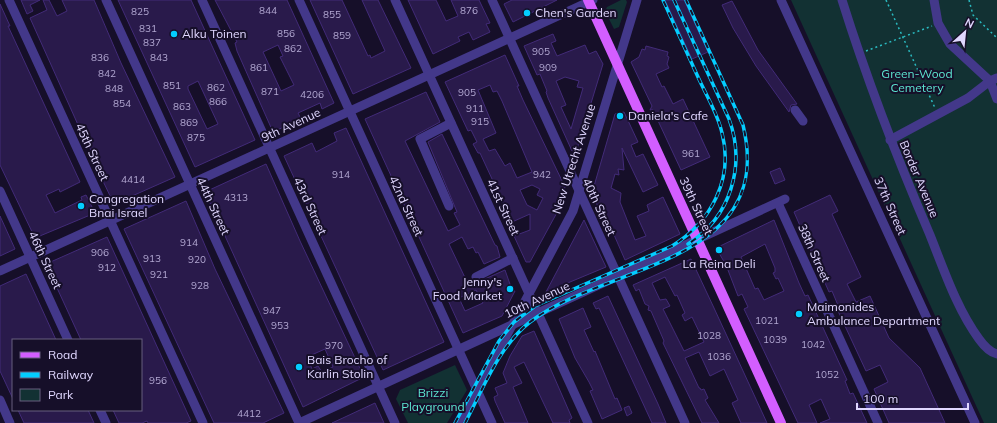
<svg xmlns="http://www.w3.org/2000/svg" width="997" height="423" viewBox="0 0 997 423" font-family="Mulish,sans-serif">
	<rect width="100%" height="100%" fill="#160f29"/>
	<g fill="#123133">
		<path d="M621,0H626L627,2L619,27L614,29L605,11L607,7Z"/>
		<path d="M791,0H997V423H984Z"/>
		<path d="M455,365L467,390L447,423H408L396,399L400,390Z"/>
	</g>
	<g fill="#291a4b" stroke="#422b78" fill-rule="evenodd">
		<path d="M21,0H40L30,5L33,11L27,14Z"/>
		<path d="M43,0H49L57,16L67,11L62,0H94L121,63L175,177L114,204L101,177L103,176L98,164L79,127L30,18L47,10Z"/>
		<path d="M118,0H191L255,140L195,167ZM198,81L218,124L207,129L188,89V86Z"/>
		<path d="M215,0H287L334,103L322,109L320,103L298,113L301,119L273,132L237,51L235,43L237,42ZM278,45L283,56L280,57L294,85L281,91L263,52Z"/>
		<path d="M310,0H342L368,56L370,55L371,58L385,51L362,0H378L411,68L353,94Z"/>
		<path d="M408,0H436L446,21L458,16L451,0H479L490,23L486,24L490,32L473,40L469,32L458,37L460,41L433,54Z"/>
		<path d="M512,0H557L513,22L504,4Z"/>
		<path d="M665,0H684L708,52L692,59Z"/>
		<path d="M732,1L758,50L797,104L791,105L789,112L756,66L733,28L722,5Z"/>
		<path d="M0,4L10,26H8L80,182L60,192L59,189L46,195L55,213L82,200L81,197L86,195L95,213L35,238L0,165Z"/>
		<path d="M553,34L556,41L551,43L557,56L585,45L589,54L596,51L603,64L577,149L572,151L548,98L546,92L547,91L540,74L537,75L524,46ZM565,77L579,81L577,87L583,88L571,129L561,107L566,105L556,81Z"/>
		<path d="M646,46L668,52L667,56L669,57L667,64L669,68L656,74L662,87L664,86L673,104L683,99L710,157L681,170L653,110H650L652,106L631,62L639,57L642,49L645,50Z"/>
		<path d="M505,55L519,86H517L523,100L565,187L560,207L530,262H526L514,236L530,230V214L512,222L480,153H478L473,144L477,142L471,130L468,131L445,82ZM490,85L493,92L497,91L502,101L532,172L517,178L510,163L505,166L495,149L489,151L483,139L496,133L478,90ZM532,185L540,189L537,195L543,198L537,210L527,205L520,190Z"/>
		<path d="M426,92L440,122L405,141L448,231L460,225L454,213L457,212L428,142L442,134L495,245L497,246L500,257L484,264L478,252L476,253L473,247L468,249L462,237L449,244L469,286L505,270L512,290L515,291L502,316L463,333L365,119ZM476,290L483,303L465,311L459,298Z"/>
		<path d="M624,112L638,142L631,145L636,157L643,154L658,185L643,192L622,148L624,170L618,169L619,175L615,174L611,188L621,193L620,202L635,240L646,236L637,216L649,211L647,205L663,197L680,234L625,260L608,221L604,215L602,216L592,193L615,114Z"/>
		<path d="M346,128L444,342L383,370L284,156L312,143L316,152L337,141L334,133Z"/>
		<path d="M266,164L300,241L364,377L303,407L205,192ZM325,349L333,367L322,372L318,366L312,369L307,357Z"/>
		<path d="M780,168L785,180L775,184L770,172Z"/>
		<path d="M830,195L838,211L832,214L861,277L847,284L856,302L870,296L889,338L920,368L945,423H889L874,389L888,382L880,365L866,371L838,311L840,310L832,291L829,292L794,212Z"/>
		<path d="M186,201L215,269L284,413L263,423H214L124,229Z"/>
		<path d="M0,216L15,249L0,256Z"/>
		<path d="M584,220L606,267L546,292Z"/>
		<path d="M774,220L799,283L805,296L808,295L847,380L845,381L850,394L853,393L867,423H820L830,419L821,399L809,405L817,423H798L744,309L748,307L742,294L738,296L726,265L716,248ZM765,244L775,268V272L773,273L776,279L778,278L784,291L764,300L758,288L755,289L741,257Z"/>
		<path d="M107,237L191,421L186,423H148L147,421L142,423H119L113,410H141V340H81L46,264Z"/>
		<path d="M691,259L714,308L767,423H741L732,403L738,400L724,369L710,376L699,352L685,358L699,388H700L701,390L704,389L708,398L705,400L719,423H702L663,343L664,341L651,311L648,310L649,306L645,304L639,289L636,291L633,285ZM665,277L675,296L677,295L685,313L682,315L685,321L692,317L704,342L684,351L663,309L670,306L666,299L660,300L652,283Z"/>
		<path d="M26,274L56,340H13V399L0,371V286Z"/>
		<path d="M608,296L658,404L666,423H652L599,308L596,309L593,303Z"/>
		<path d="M583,308L591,327L584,330L594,352L595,351L615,399L617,398L622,410L602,419L590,391L593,390L589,382L575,358L559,319Z"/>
		<path d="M534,331L572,418L569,420L570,423H553L524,362L514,367L522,383L513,387L528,423H505L495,401L494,397L498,395L495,388L507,383L503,373L510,356L522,336Z"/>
		<path d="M375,403L384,423H332L345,417Z"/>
		<path d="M629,406L632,413L627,416L624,408Z"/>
		<path d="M18,410H88L94,423H24Z"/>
	</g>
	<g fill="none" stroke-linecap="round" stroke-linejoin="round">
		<g stroke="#2abac0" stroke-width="1.5" stroke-dasharray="2 3" stroke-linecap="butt">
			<path d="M886,0L935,108"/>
			<path d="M969,0L973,15L997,38"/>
			<path d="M866,51L932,26"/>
		</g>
		<g stroke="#43388a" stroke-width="9">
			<path d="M9,0L203,423"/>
			<path d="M106,0L299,423"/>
			<path d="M202,0L395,423"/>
			<path d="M299,0L492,423"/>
			<path d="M395,0L588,423"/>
			<path d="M492,0L685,423"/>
			<path d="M781,0L975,423"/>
			<path d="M842,0C867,80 897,158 930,235C944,270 957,309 979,339C984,346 989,352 997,354"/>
			<path d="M934,0L938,23L950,44L990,81L997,99"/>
			<path d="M795,110L803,121"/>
			<path d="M890,140L968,98L990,81L997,78"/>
			<path d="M0,191L68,340"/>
			<path d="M778,203L878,423"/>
			<path d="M449,206L420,139L451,123"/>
			<path d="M0,271L593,0"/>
			<path d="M476,277L513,258"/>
			<path d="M0,400L10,423"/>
			<path d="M100,410L106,423"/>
			<path d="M299,423L785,199"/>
			<path d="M460,423L573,211L637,0"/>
		</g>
		<path stroke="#d35eff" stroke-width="10" d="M588,0L781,423"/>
		<defs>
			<g id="rail">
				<path d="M674,0L729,119C746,165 731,217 688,244"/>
				<path d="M455,423L499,341L514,322L535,306L672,246C711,222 734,179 722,133C718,114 706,95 698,77C686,51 675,26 663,0"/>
				<path d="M465,423C483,389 499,346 530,322C607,263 777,265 743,125L686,0"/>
			</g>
		</defs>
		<use href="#rail" stroke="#03cdff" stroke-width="3.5"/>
		<use href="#rail" stroke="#160f29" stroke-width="2" stroke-dasharray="6" stroke-linecap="butt"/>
	</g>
	<g fill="#03cdff" stroke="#160f29" stroke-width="1.5">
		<circle cx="527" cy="13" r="4"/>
		<circle cx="174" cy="34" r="4"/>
		<circle cx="620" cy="116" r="4"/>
		<circle cx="81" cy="206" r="4"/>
		<circle cx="719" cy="250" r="4"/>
		<circle cx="510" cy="289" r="4"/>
		<circle cx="799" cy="314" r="4"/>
		<circle cx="299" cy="367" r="4"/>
	</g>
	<g text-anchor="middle" stroke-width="4" stroke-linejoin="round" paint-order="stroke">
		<g font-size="10" fill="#b2a8d2">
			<text x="268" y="14">844</text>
			<text x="469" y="14">876</text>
			<text x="140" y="15">825</text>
			<text x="332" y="18">855</text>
			<text x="148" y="32">831</text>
			<text x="286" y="37">856</text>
			<text x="342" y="39">859</text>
			<text x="152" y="46">837</text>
			<text x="293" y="52">862</text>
			<text x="541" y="55">905</text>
			<text x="100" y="61">836</text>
			<text x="159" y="61">843</text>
			<text x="259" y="71">861</text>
			<text x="548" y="71">909</text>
			<text x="107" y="77">842</text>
			<text x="172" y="89">851</text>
			<text x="216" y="91">862</text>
			<text x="114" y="92">848</text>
			<text x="270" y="95">871</text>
			<text x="467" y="96">905</text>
			<text x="312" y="98">4206</text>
			<text x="218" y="105">866</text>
			<text x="122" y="107">854</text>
			<text x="182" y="110">863</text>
			<text x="475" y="112">911</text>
			<text x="480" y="125">915</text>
			<text x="189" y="126">869</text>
			<text x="196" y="141">875</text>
			<text x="691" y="157">961</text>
			<text x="341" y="178">914</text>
			<text x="542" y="178">942</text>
			<text x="133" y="183">4414</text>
			<text x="236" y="201">4313</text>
			<text x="189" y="246">914</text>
			<text x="100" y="256">906</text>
			<text x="152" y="262">913</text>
			<text x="197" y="263">920</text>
			<text x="107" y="271">912</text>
			<text x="159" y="278">921</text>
			<text x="200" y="289">928</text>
			<text x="272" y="314">947</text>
			<text x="767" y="324">1021</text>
			<text x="280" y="329">953</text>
			<text x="709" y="339">1028</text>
			<text x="775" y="343">1039</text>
			<text x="813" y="348">1042</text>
			<text x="334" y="349">970</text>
			<text x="719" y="360">1036</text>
			<text x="827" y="378">1052</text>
			<text x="158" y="384">956</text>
			<text x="249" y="417">4412</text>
		</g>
		<g font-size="12" fill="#e0d7ff" stroke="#160f29" text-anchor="start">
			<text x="535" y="17">Chen's Garden</text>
			<text x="182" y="38">Alku Toinen</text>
			<text x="628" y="120">Daniela's Cafe</text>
			<text x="89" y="203">Congregation<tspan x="89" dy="14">Bnai Israel</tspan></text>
			<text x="719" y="268" text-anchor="middle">La Reina Deli</text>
			<text x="502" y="286" text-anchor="end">Jenny's<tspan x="502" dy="14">Food Market</tspan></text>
			<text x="807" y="311">Maimonides<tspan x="807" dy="14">Ambulance Department</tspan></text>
			<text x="307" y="364">Bais Brocho of<tspan x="307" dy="14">Karlin Stolin</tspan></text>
		</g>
		<g font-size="12" fill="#5ce6d1" stroke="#160f29">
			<text x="917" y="78">Green-Wood<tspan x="917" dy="14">Cemetery</tspan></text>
			<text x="433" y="397">Brizzi<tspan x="433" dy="14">Playground</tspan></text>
		</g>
		<g font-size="12" fill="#e0d7ff" stroke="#160f29">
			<text transform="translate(291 125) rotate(-25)" y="4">9th Avenue</text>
			<text transform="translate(92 152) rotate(65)" y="4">45th Street</text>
			<text transform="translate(574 159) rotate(-72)" y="4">New Utrecht Avenue</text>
			<text transform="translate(919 179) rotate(67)" y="4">Border Avenue</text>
			<text transform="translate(213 206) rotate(65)" y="4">44th Street</text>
			<text transform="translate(310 206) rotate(65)" y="4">43rd Street</text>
			<text transform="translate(406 206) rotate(65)" y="4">42nd Street</text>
			<text transform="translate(696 206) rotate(65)" y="4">39th Street</text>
			<text transform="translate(890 206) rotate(66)" y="4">37th Street</text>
			<text transform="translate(503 207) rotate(65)" y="4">41st Street</text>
			<text transform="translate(599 207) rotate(65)" y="4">40th Street</text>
			<text transform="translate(814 253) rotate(66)" y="4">38th Street</text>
			<text transform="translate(45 260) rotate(65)" y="4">46th Street</text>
			<text transform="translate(537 300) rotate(-25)" y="4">10th Avenue</text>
		</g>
	</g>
	<rect x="12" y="339" width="130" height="72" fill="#160f29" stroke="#675f7f"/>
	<rect x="20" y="352" width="20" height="6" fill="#d35eff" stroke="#675f7f"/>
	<text x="48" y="359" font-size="12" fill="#e0d7ff">Road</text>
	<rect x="20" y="372" width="20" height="6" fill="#03cdff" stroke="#675f7f"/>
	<text x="48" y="379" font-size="12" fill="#e0d7ff">Railway</text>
	<rect x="20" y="389" width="20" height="12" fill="#123133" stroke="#675f7f"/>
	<text x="48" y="399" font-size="12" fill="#e0d7ff">Park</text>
	<g transform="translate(965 32) rotate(27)" stroke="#160f29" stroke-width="3" paint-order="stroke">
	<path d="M0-3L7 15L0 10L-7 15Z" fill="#e0d7ff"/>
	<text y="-6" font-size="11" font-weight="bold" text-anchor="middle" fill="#e0d7ff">N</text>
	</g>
	<path d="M857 403v6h111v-6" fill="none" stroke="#e0d7ff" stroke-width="2"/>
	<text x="863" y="403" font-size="12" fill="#e0d7ff" stroke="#160f29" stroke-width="3" paint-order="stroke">100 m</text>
</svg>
